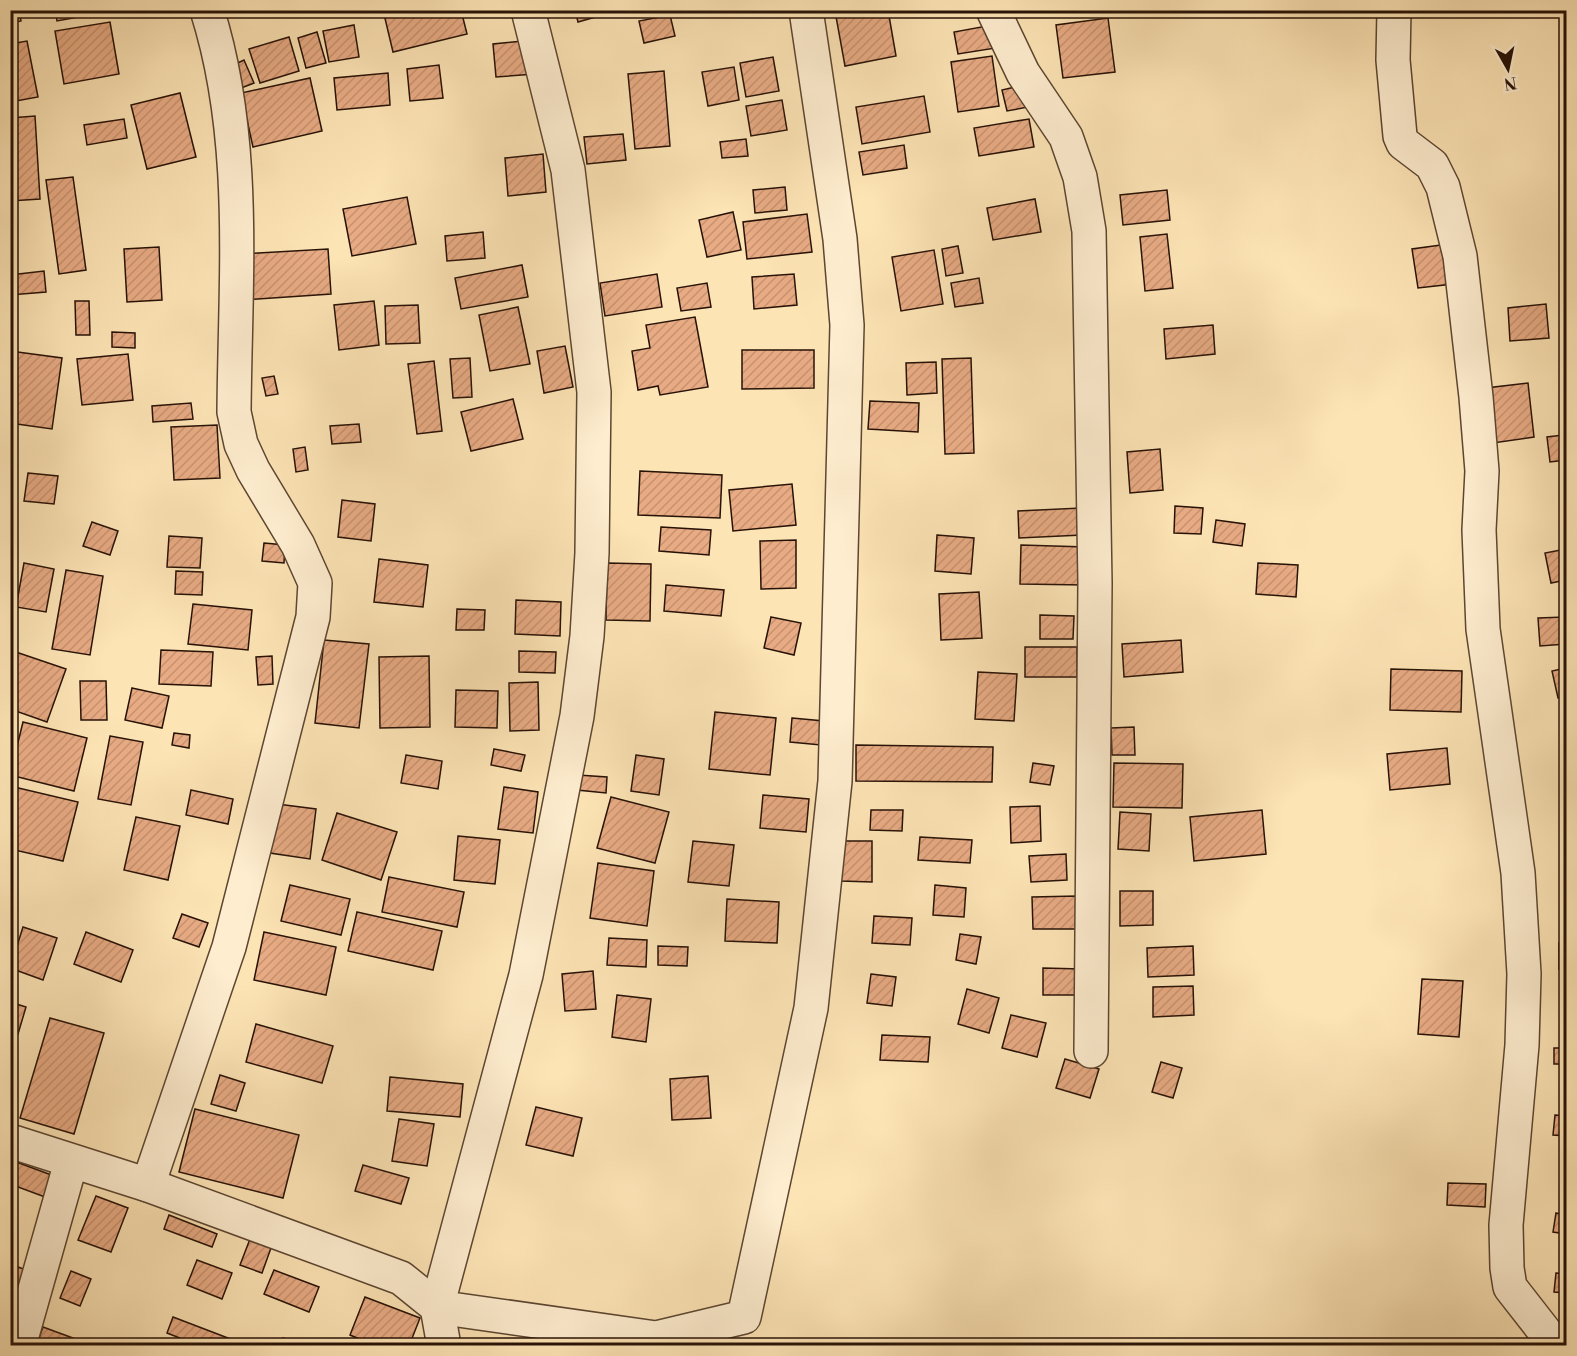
<svg xmlns="http://www.w3.org/2000/svg" width="1577" height="1356" viewBox="0 0 1577 1356" font-family="'Libre Bodoni',serif">
	<defs>
		<pattern id="building-hatch" width="6" height="6" patternUnits="userSpaceOnUse" patternTransform="scale(1.5)"><rect width="6" height="6" fill="#e8ab84"/><path d="M-1 1l2-2M0 6l6-6M5 7l2-2" fill="none" stroke="#c79270"/></pattern>
	</defs>
	<rect width="100%" height="100%" fill="#fde4b5"/>
	<filter id="stains"><feTurbulence type="fractalNoise" baseFrequency=".00333" numOctaves="4"/><feColorMatrix values="0 0 0 0 .2 0 0 0 0 .09 0 0 0 0 .02 0 0 0 .5 -.17"/></filter>
	<radialGradient id="worn" r=".72"><stop offset=".6" stop-color="#630" stop-opacity="0"/><stop offset="1" stop-color="#630" stop-opacity=".3"/></radialGradient>
	<g fill="url(#building-hatch)" stroke="#271207" stroke-width="1.5">
		<path d="M10,10H19L21,21L10,23Z"/>
		<path d="M55,10H117L57,21Z"/>
		<path d="M383,10H461L467,34L393,52Z"/>
		<path d="M575,10H610V13L578,22Z"/>
		<path d="M888,10L896,56L845,66L835,11Z"/>
		<path d="M670,15L675,36L644,43L639,21Z"/>
		<path d="M1108,18L1115,72L1063,78L1056,25Z"/>
		<path d="M110,22L119,74L64,84L55,31Z"/>
		<path d="M354,25L359,57L329,62L323,31Z"/>
		<path d="M992,25L996,48L958,54L954,32Z"/>
		<path d="M317,32L326,63L306,68L298,38Z"/>
		<path d="M289,37L299,71L260,83L249,49Z"/>
		<path d="M532,40L535,74L496,77L493,44Z"/>
		<path d="M27,41L38,97L10,102V44Z"/>
		<path d="M992,56L999,106L958,112L951,62Z"/>
		<path d="M773,57L779,91L746,97L740,63Z"/>
		<path d="M244,60L254,83L236,90L227,68Z"/>
		<path d="M439,65L443,98L410,101L407,69Z"/>
		<path d="M734,67L739,100L708,106L702,72Z"/>
		<path d="M664,71L670,146L635,149L628,74Z"/>
		<path d="M388,73L390,105L337,110L334,78Z"/>
		<path d="M310,78L322,131L253,147L241,93Z"/>
		<path d="M1023,85L1028,107L1007,111L1002,90Z"/>
		<path d="M180,93L196,157L147,169L131,105Z"/>
		<path d="M924,96L930,132L862,144L856,107Z"/>
		<path d="M782,100L787,130L751,136L746,106Z"/>
		<path d="M35,116L40,199L10,201V118Z"/>
		<path d="M124,119L127,138L87,145L84,125Z"/>
		<path d="M1029,119L1034,147L979,156L974,128Z"/>
		<path d="M623,134L626,160L587,164L584,137Z"/>
		<path d="M746,139L748,156L722,158L720,142Z"/>
		<path d="M904,145L907,168L863,175L859,152Z"/>
		<path d="M543,154L546,192L508,196L505,158Z"/>
		<path d="M73,177L86,270L59,274L46,180Z"/>
		<path d="M785,187L787,210L755,213L753,190Z"/>
		<path d="M1167,190L1170,220L1123,225L1120,195Z"/>
		<path d="M407,197L416,244L352,256L343,209Z"/>
		<path d="M1035,199L1041,232L993,240L987,208Z"/>
		<path d="M733,212L741,250L707,257L699,220Z"/>
		<path d="M807,214L812,252L747,259L743,222Z"/>
		<path d="M483,232L485,258L447,261L445,236Z"/>
		<path d="M1167,234L1173,288L1145,291L1140,237Z"/>
		<path d="M1448,244L1453,284L1418,288L1412,249Z"/>
		<path d="M958,246L963,273L946,276L942,249Z"/>
		<path d="M159,247L162,300L127,302L124,249Z"/>
		<path d="M328,249L331,294L241,300L239,254Z"/>
		<path d="M934,250L943,304L901,311L892,257Z"/>
		<path d="M522,265L528,297L461,309L455,278Z"/>
		<path d="M44,271L46,292L10,295V275Z"/>
		<path d="M657,274L662,307L605,316L600,283Z"/>
		<path d="M794,274L797,305L754,309L752,277Z"/>
		<path d="M979,278L983,303L955,307L951,283Z"/>
		<path d="M707,283L711,307L681,311L677,288Z"/>
		<path d="M75,301H89L90,335H76Z"/>
		<path d="M374,301L379,345L339,350L334,305Z"/>
		<path d="M1546,304L1549,338L1510,341L1508,308Z"/>
		<path d="M418,305L420,343L386,344L385,306Z"/>
		<path d="M518,307L530,364L490,371L479,315Z"/>
		<path d="M695,317L708,387L660,395L658,386L638,390L632,351L650,348L646,325Z"/>
		<path d="M1213,325L1215,354L1166,359L1164,329Z"/>
		<path d="M112,332L135,333V348L112,347Z"/>
		<path d="M565,346L573,387L544,393L537,351Z"/>
		<path d="M742,350H814V388L742,389Z"/>
		<path d="M10,351L62,358L52,429L10,423Z"/>
		<path d="M128,354L133,400L82,405L77,359Z"/>
		<path d="M470,358L472,397L453,398L450,359Z"/>
		<path d="M971,358L974,453L945,454L942,359Z"/>
		<path d="M434,361L442,431L417,434L408,364Z"/>
		<path d="M936,362L937,393L907,395L906,363Z"/>
		<path d="M274,376L278,394L266,396L262,378Z"/>
		<path d="M1528,383L1534,437L1493,443L1486,388Z"/>
		<path d="M513,399L523,439L471,451L461,412Z"/>
		<path d="M870,401L919,403L918,432L868,429Z"/>
		<path d="M191,403L193,419L153,422L152,406Z"/>
		<path d="M359,424L361,442L332,444L330,426Z"/>
		<path d="M217,425L220,478L174,480L171,427Z"/>
		<path d="M1563,435L1566,460L1550,462L1547,437Z"/>
		<path d="M305,447L308,470L296,472L293,449Z"/>
		<path d="M1160,449L1163,490L1130,493L1127,452Z"/>
		<path d="M640,471L722,475L720,518L638,515Z"/>
		<path d="M28,473L58,476L54,504L24,501Z"/>
		<path d="M792,484L796,525L733,531L729,490Z"/>
		<path d="M342,500L375,504L371,541L338,537Z"/>
		<path d="M1175,506L1203,508L1201,534L1174,533Z"/>
		<path d="M1081,508L1082,535L1019,538L1018,511Z"/>
		<path d="M1216,520L1245,524L1242,546L1213,542Z"/>
		<path d="M92,522L118,531L110,555L83,546Z"/>
		<path d="M661,527L711,530L709,555L659,551Z"/>
		<path d="M937,535L974,538L971,574L935,571Z"/>
		<path d="M169,536L202,538L200,568L167,567Z"/>
		<path d="M796,540V588L761,589L760,541Z"/>
		<path d="M264,543L285,545L284,563L262,561Z"/>
		<path d="M1021,545L1086,547L1085,585L1020,584Z"/>
		<path d="M1566,549V580L1551,583L1545,553Z"/>
		<path d="M379,559L428,565L423,607L374,602Z"/>
		<path d="M24,563L54,569L46,612L16,607Z"/>
		<path d="M607,563L651,564L650,621L606,620Z"/>
		<path d="M1258,563L1298,565L1296,597L1256,594Z"/>
		<path d="M66,570L103,576L90,655L52,649Z"/>
		<path d="M176,571L203,572L202,595L175,594Z"/>
		<path d="M666,585L724,590L721,616L664,611Z"/>
		<path d="M979,592L982,638L941,640L939,594Z"/>
		<path d="M516,600L561,602L560,636L515,634Z"/>
		<path d="M193,604L252,610L248,650L188,644Z"/>
		<path d="M457,609L485,610L484,630H456Z"/>
		<path d="M1040,615L1074,616L1073,639H1040Z"/>
		<path d="M771,617L801,623L794,655L764,648Z"/>
		<path d="M1565,617L1566,644L1540,646L1538,618Z"/>
		<path d="M324,640L369,644L359,728L315,723Z"/>
		<path d="M1181,640L1183,672L1124,677L1122,644Z"/>
		<rect x="1025" y="647" width="52" height="30"/>
		<path d="M10,650L66,669L47,722L10,709Z"/>
		<path d="M161,650L213,652L211,686L159,684Z"/>
		<path d="M519,651L556,652L555,673L519,672Z"/>
		<path d="M272,656L273,684L258,685L256,657Z"/>
		<path d="M429,656L430,727L380,728L379,657Z"/>
		<path d="M1566,668V697L1558,698L1552,671Z"/>
		<path d="M1391,669L1462,671L1461,712L1390,710Z"/>
		<path d="M978,672L1017,674L1014,721L975,719Z"/>
		<path d="M80,681H106L107,720H81Z"/>
		<path d="M538,682L539,730L510,731L509,683Z"/>
		<path d="M132,688L169,696L162,728L125,720Z"/>
		<path d="M456,690L498,691L497,728L455,727Z"/>
		<path d="M715,712L776,718L770,775L709,769Z"/>
		<path d="M792,718L824,721L821,745L790,742Z"/>
		<path d="M23,722L87,738L74,791L10,775Z"/>
		<path d="M1134,727L1135,755H1112L1111,728Z"/>
		<path d="M174,733L190,735L189,748L172,745Z"/>
		<path d="M110,736L143,742L131,805L98,799Z"/>
		<path d="M856,745L993,747L992,782L856,781Z"/>
		<path d="M1447,748L1450,784L1390,790L1387,754Z"/>
		<path d="M494,749L525,755L521,771L491,765Z"/>
		<path d="M406,755L442,761L438,789L401,783Z"/>
		<path d="M636,755L664,759L659,795L631,791Z"/>
		<path d="M1033,763L1054,766L1050,785L1030,782Z"/>
		<path d="M1114,763L1183,764L1182,808L1113,807Z"/>
		<path d="M578,775L607,777L606,793L577,790Z"/>
		<path d="M10,786L78,802L63,861L10,849Z"/>
		<path d="M504,787L538,792L533,833L498,829Z"/>
		<path d="M191,790L233,799L228,824L186,815Z"/>
		<path d="M763,795L809,799L806,832L760,828Z"/>
		<path d="M611,797L669,812L655,863L597,848Z"/>
		<path d="M277,804L316,809L310,859L270,853Z"/>
		<path d="M1040,806L1041,841L1011,843L1010,807Z"/>
		<path d="M871,810H903L902,831L870,830Z"/>
		<path d="M1262,810L1266,854L1194,861L1190,817Z"/>
		<path d="M1120,812L1151,814L1149,851L1118,849Z"/>
		<path d="M337,813L397,832L381,880L322,860Z"/>
		<path d="M136,817L180,826L168,880L124,870Z"/>
		<path d="M458,836L500,840L495,884L454,880Z"/>
		<path d="M920,837L972,840L970,863L918,860Z"/>
		<path d="M693,841L734,845L729,886L688,882Z"/>
		<path d="M841,841H872V882L841,881Z"/>
		<path d="M1066,854L1067,880L1031,882L1029,856Z"/>
		<path d="M598,863L654,871L647,926L590,918Z"/>
		<path d="M389,877L464,892L457,927L382,912Z"/>
		<path d="M290,885L350,899L341,935L281,921Z"/>
		<path d="M935,885L966,888L964,917L933,915Z"/>
		<path d="M1120,891H1153V925L1120,926Z"/>
		<path d="M1077,896V929H1033L1032,897Z"/>
		<path d="M727,899L779,902L777,943L725,941Z"/>
		<path d="M357,912L442,931L433,970L348,951Z"/>
		<path d="M182,914L208,923L199,947L173,938Z"/>
		<path d="M874,916L912,918L910,945L872,943Z"/>
		<path d="M23,927L57,938L43,980L10,968Z"/>
		<path d="M86,932L133,950L121,982L74,964Z"/>
		<path d="M264,932L336,947L326,995L254,980Z"/>
		<path d="M960,934L981,937L976,964L956,960Z"/>
		<path d="M609,938L647,940L646,967L607,965Z"/>
		<rect x="1559" y="943" width="7" height="26"/>
		<path d="M658,946L688,947L687,966L658,965Z"/>
		<path d="M1193,946L1194,975L1148,977L1147,948Z"/>
		<path d="M1043,968L1081,969V995H1043Z"/>
		<path d="M593,971L596,1009L565,1011L562,974Z"/>
		<path d="M871,974L896,977L892,1006L867,1003Z"/>
		<path d="M1422,979L1463,981L1459,1037L1418,1034Z"/>
		<path d="M1193,986L1194,1015L1153,1017V987Z"/>
		<path d="M967,989L999,998L989,1033L958,1024Z"/>
		<path d="M617,995L651,999L646,1042L612,1037Z"/>
		<path d="M10,1002L26,1007L18,1034L10,1031Z"/>
		<path d="M1011,1015L1046,1023L1037,1057L1002,1048Z"/>
		<path d="M50,1018L104,1033L74,1134L20,1118Z"/>
		<path d="M256,1024L333,1046L322,1083L246,1062Z"/>
		<path d="M882,1035L930,1037L928,1062L880,1060Z"/>
		<rect x="1554" y="1048" width="12" height="16"/>
		<path d="M1065,1059L1099,1069L1090,1098L1056,1088Z"/>
		<path d="M1161,1062L1182,1068L1173,1098L1152,1092Z"/>
		<path d="M220,1075L245,1083L236,1111L211,1104Z"/>
		<path d="M708,1076L711,1118L672,1120L670,1079Z"/>
		<path d="M390,1077L463,1084L460,1117L387,1111Z"/>
		<path d="M536,1107L582,1118L573,1156L526,1145Z"/>
		<path d="M195,1109L299,1135L283,1198L179,1172Z"/>
		<path d="M1555,1115L1566,1116V1136L1553,1135Z"/>
		<path d="M399,1119L434,1124L427,1166L392,1161Z"/>
		<path d="M11,1160L54,1176L45,1197L10,1184Z"/>
		<path d="M363,1165L409,1178L401,1204L355,1191Z"/>
		<path d="M1448,1183L1486,1184L1485,1207L1447,1205Z"/>
		<path d="M96,1196L128,1208L111,1252L78,1240Z"/>
		<path d="M1556,1213L1566,1215V1234L1553,1232Z"/>
		<path d="M169,1215L217,1234L212,1247L164,1229Z"/>
		<path d="M250,1239L271,1248L262,1273L240,1265Z"/>
		<path d="M197,1260L232,1273L222,1299L187,1285Z"/>
		<path d="M10,1264L26,1270L20,1288L10,1284Z"/>
		<path d="M274,1270L319,1287L309,1312L264,1294Z"/>
		<path d="M71,1271L91,1279L80,1306L60,1298Z"/>
		<path d="M1556,1273L1566,1274V1293L1554,1292Z"/>
		<path d="M365,1297L420,1318L409,1346H376L350,1335Z"/>
		<path d="M173,1317L241,1343L240,1346H200L167,1333Z"/>
		<path d="M43,1327L81,1341L79,1346H36Z"/>
		<path d="M283,1338L304,1346H280Z"/>
	</g>
	<g fill="none" stroke-linecap="round" stroke-linejoin="round">
		<defs>
			<g id="street">
				<path d="M528,10L568,170L594,392L592,553L587,636L577,716L526,975L437,1307L656,1338L744,1317L811,1008L835,781L847,325L840,239L806,10"/>
				<path d="M993,10L1023,73L1066,137L1080,177L1089,231L1095,583L1091,1051"/>
				<path d="M1394,10L1393,60L1400,136L1403,143L1432,165L1443,187L1460,256L1476,397L1482,471L1479,530L1483,629L1518,873L1524,974L1522,1045L1506,1225L1507,1268L1510,1287L1556,1346"/>
				<path d="M10,1141L148,1185L401,1278L437,1307L444,1346"/>
				<path d="M148,1185L229,947L313,617L315,583L298,545L253,470L241,444L234,412C235,279 248,139 207,10"/>
				<path d="M19,1346L71,1162"/>
			</g>
		</defs>
		<use href="#street" stroke="#5c4632" stroke-width="36"/>
		<use href="#street" stroke="#feedcf" stroke-width="33"/>
	</g>
	<rect width="1577" height="1356" fill="none" stroke="#fde4b5" stroke-width="36"/>
	<rect x="12" y="12" width="1553" height="1332" fill="none" stroke="#271207" stroke-width="3"/>
	<rect x="18" y="18" width="1541" height="1320" fill="none" stroke="#271207" stroke-width="1.5"/>
	<g transform="translate(1508 69) rotate(171)" stroke="#feedcf" stroke-width="4.5" paint-order="stroke">
	<path d="M0-4.5L10 22L0 15L-10 22Z" fill="#271207"/>
	<text y="-9" font-size="16" font-weight="bold" text-anchor="middle" fill="#271207">N</text>
	</g>
	<rect width="100%" height="100%" filter="url(#stains)"/>
	<rect width="100%" height="100%" fill="url(#worn)"/>
</svg>
